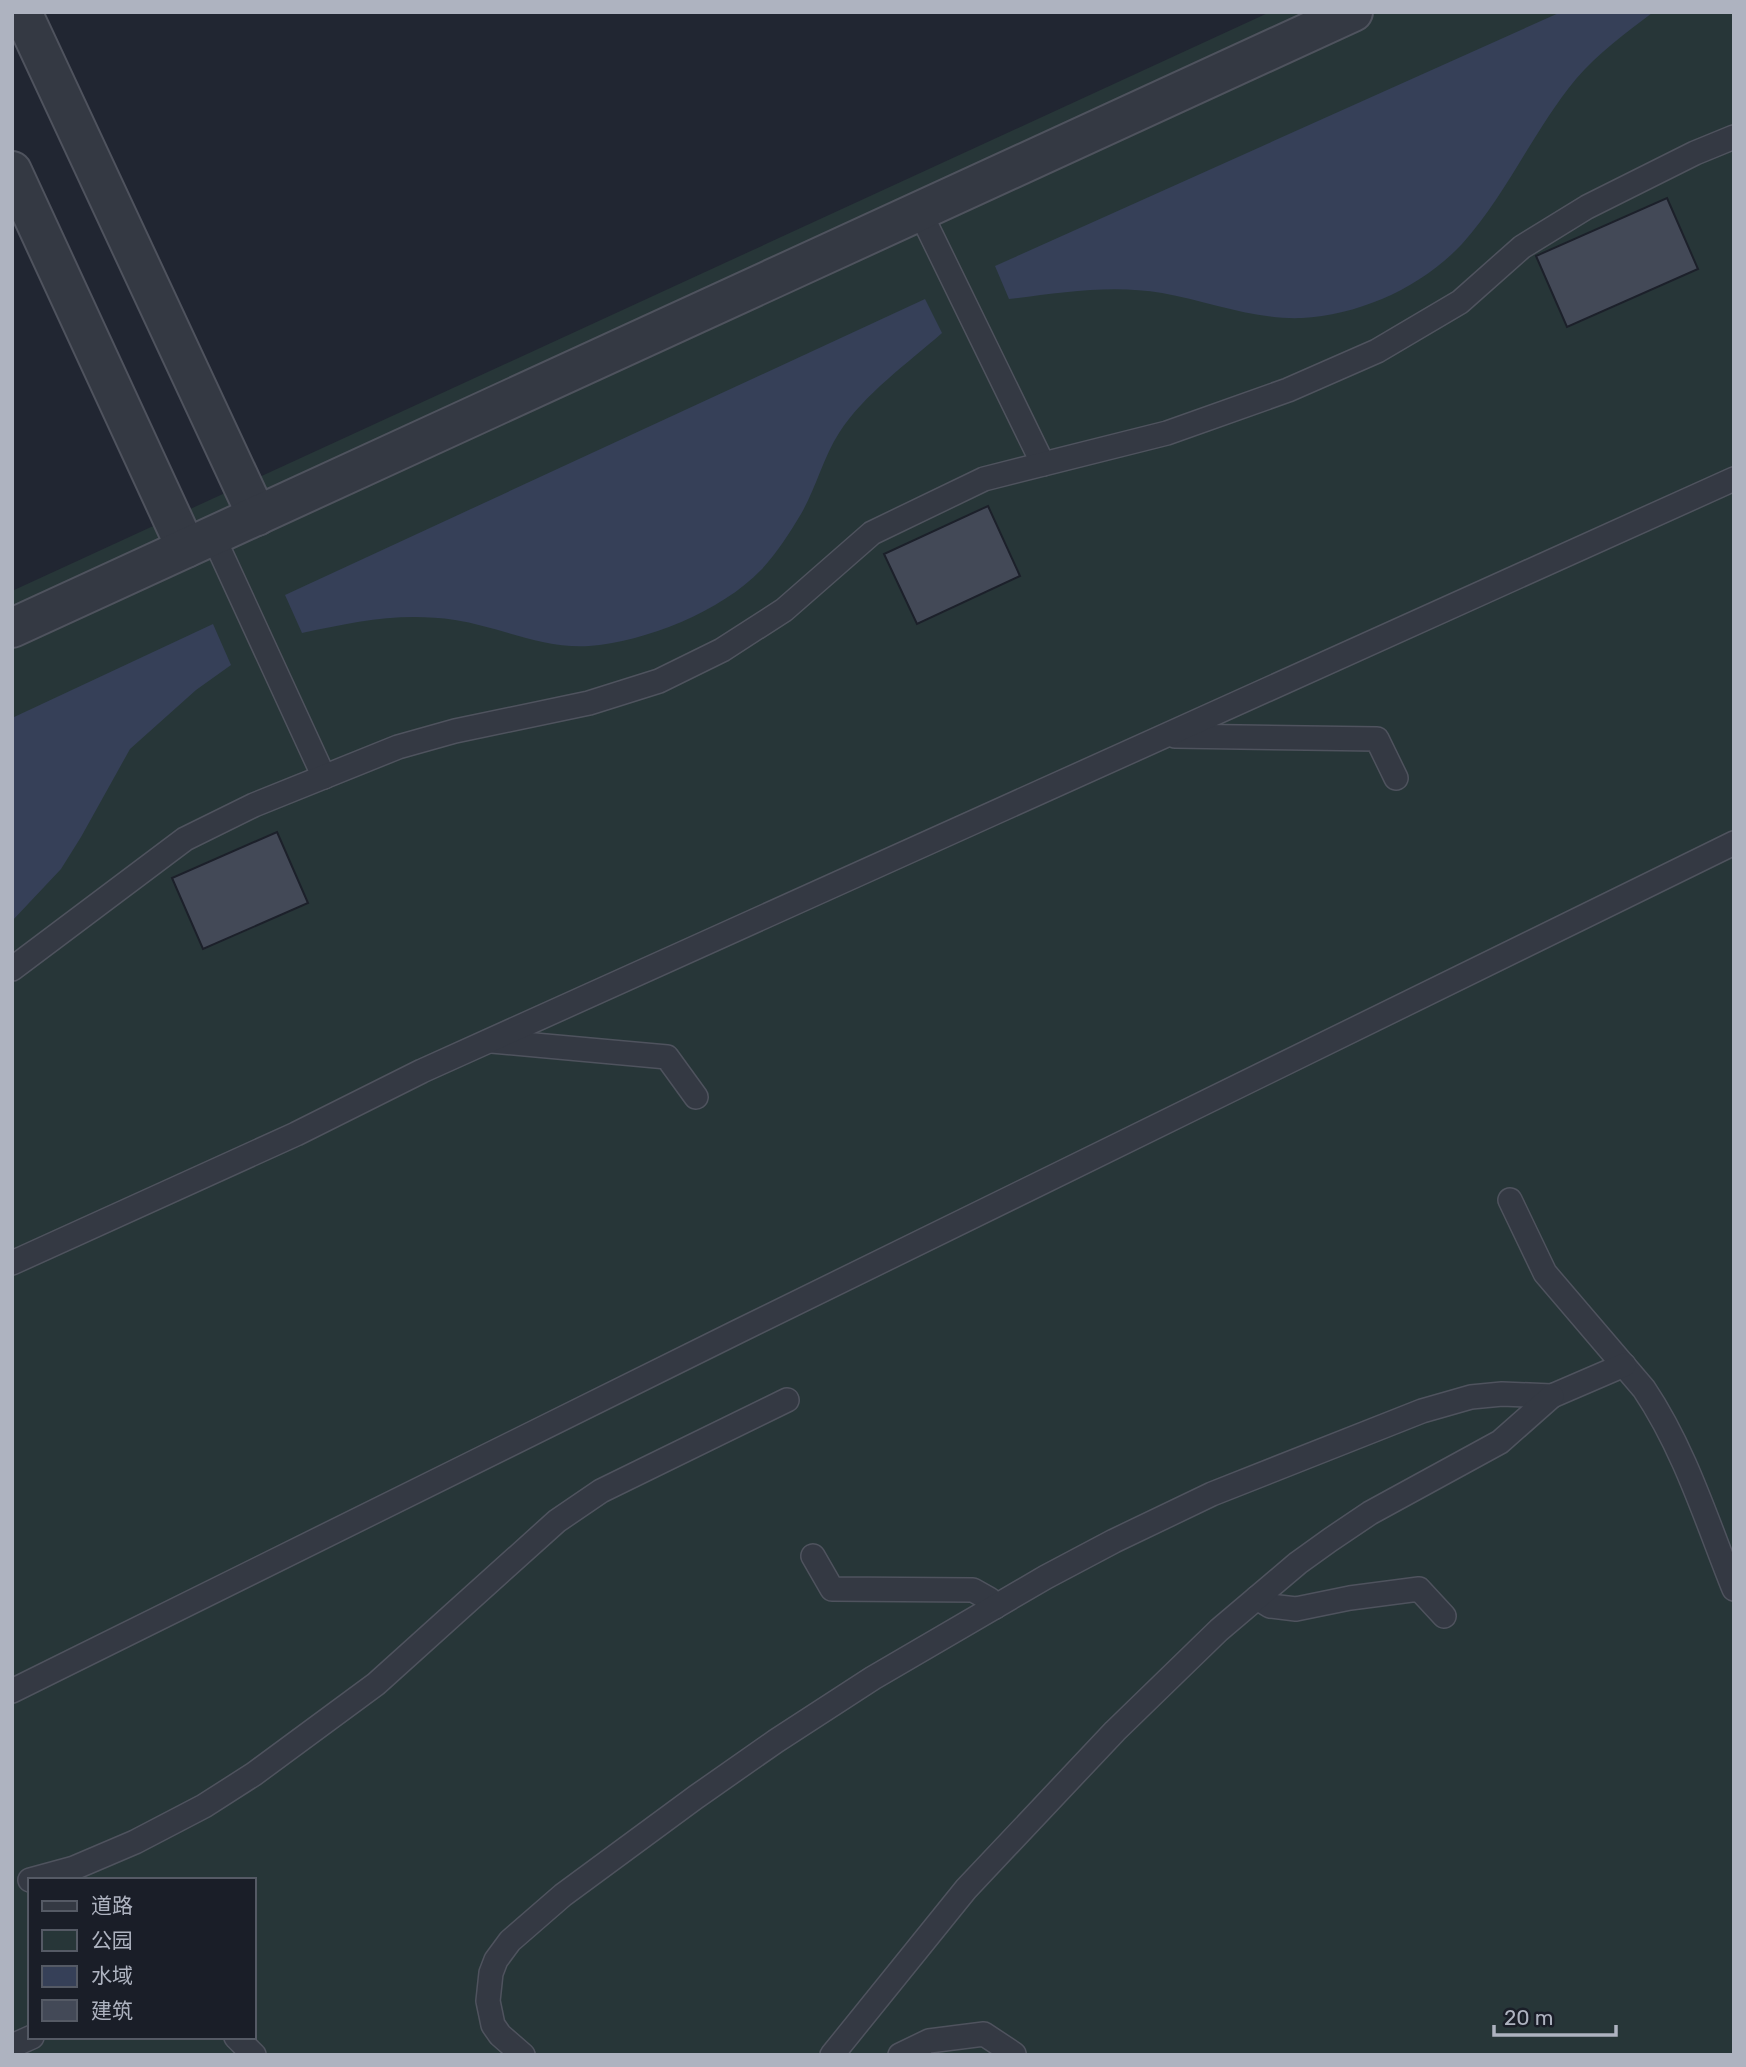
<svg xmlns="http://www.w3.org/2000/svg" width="1746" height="2067" viewBox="0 0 1746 2067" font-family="Rubik,'Noto Sans SC',sans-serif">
	<rect width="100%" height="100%" fill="#212632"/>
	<path fill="#273638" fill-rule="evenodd" d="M1270,12H1734V2055H12V591ZM30,1880H254V2037H30Z"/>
	<g fill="#364058">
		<path d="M1561,12L1652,13C1626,33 1598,53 1576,79C1533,131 1507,194 1462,244C1422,287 1360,315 1302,318C1254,320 1208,301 1162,293C1111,284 1059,293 1009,299L995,266Z"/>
		<path d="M925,299L942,333C908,363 864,394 839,433C823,458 816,488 801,514C789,534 777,553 761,570C722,611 645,642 589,646C543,649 500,627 455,620C399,612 356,622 302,633L285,595Z"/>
		<path d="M213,624L231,665L196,690L130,749L81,837L61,869L12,921V718Z"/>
	</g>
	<g fill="#434957" stroke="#1c202a" stroke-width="2">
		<path d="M1667,198L1698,269L1567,327L1536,256Z"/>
		<path d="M988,506L1020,576L917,624L884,554Z"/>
		<path d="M277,832L308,903L203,949L172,878Z"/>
	</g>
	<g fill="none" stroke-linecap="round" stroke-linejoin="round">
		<defs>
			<g id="service">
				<path d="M920,212L1043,464"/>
				<path d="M213,536L324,777"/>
				<path d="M1175,736L1377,739L1396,778"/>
				<path d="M12,969L185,839L254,805L398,747L455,731L589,703L659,681L722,650L784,610L872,533L984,479L1167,433L1288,390L1377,351L1460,302L1522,247L1587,207L1695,153L1734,137"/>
				<path d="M492,1041L667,1057L696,1097"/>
				<path d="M1510,1200L1545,1273L1644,1389C1685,1450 1707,1522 1734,1589"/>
				<path d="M12,1263L296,1134L422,1071L1734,479"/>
				<path d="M813,1556L832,1589L973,1590L989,1599L995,1607"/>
				<path d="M1257,1598L1270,1606L1296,1609L1350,1598L1419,1589L1444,1616"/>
				<path d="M12,1691L737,1332L1734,843"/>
				<path d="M30,1880L74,1868L135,1842L204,1806L254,1774L376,1684L557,1521L601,1491L787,1400"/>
				<path d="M236,2037L254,2055"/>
				<path d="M12,2046L32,2037"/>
				<path d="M523,2055L500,2035L493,2025L488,2001L491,1973L496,1960L510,1941L563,1895L696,1797L776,1741L873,1678L1046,1577L1114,1541L1212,1494L1422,1411L1471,1397L1502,1394L1552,1396L1624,1365"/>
				<path d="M832,2055L966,1889L1115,1731L1219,1630L1298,1563L1330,1540L1370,1513L1500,1442L1552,1396"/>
				<path d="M900,2055L929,2041L984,2034L1014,2054"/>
			</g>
			<g id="minor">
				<path d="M22,12L257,516"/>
				<path d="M12,171L186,548"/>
				<path d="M12,628L1353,12"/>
			</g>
		</defs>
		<use href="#service" stroke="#4f535e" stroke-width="26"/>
		<use href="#minor" stroke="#4f535e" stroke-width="42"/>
		<use href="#service" stroke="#343943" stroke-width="23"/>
		<use href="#minor" stroke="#343943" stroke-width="38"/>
	</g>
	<rect width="1746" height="2067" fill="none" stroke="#aeb3c0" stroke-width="28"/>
	<rect x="28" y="1878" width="228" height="161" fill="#1a1e28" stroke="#555a65" stroke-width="2"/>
	<rect x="42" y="1901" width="35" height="10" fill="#343943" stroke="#555a65" stroke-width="2"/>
	<text x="91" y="1913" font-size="21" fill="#aeb3c0">道路</text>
	<rect x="42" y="1930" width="35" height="21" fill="#273638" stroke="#555a65" stroke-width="2"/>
	<text x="91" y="1948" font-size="21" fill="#aeb3c0">公园</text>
	<rect x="42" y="1966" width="35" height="21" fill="#364058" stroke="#555a65" stroke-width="2"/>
	<text x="91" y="1983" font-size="21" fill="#aeb3c0">水域</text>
	<rect x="42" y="2000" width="35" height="21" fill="#434957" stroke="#555a65" stroke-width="2"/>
	<text x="91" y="2018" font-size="21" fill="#aeb3c0">建筑</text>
	<path d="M1494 2025v10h122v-10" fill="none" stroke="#aeb3c0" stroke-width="3.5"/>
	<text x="1504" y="2025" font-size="21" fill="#aeb3c0" stroke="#1a1e28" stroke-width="5" paint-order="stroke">20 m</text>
</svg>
